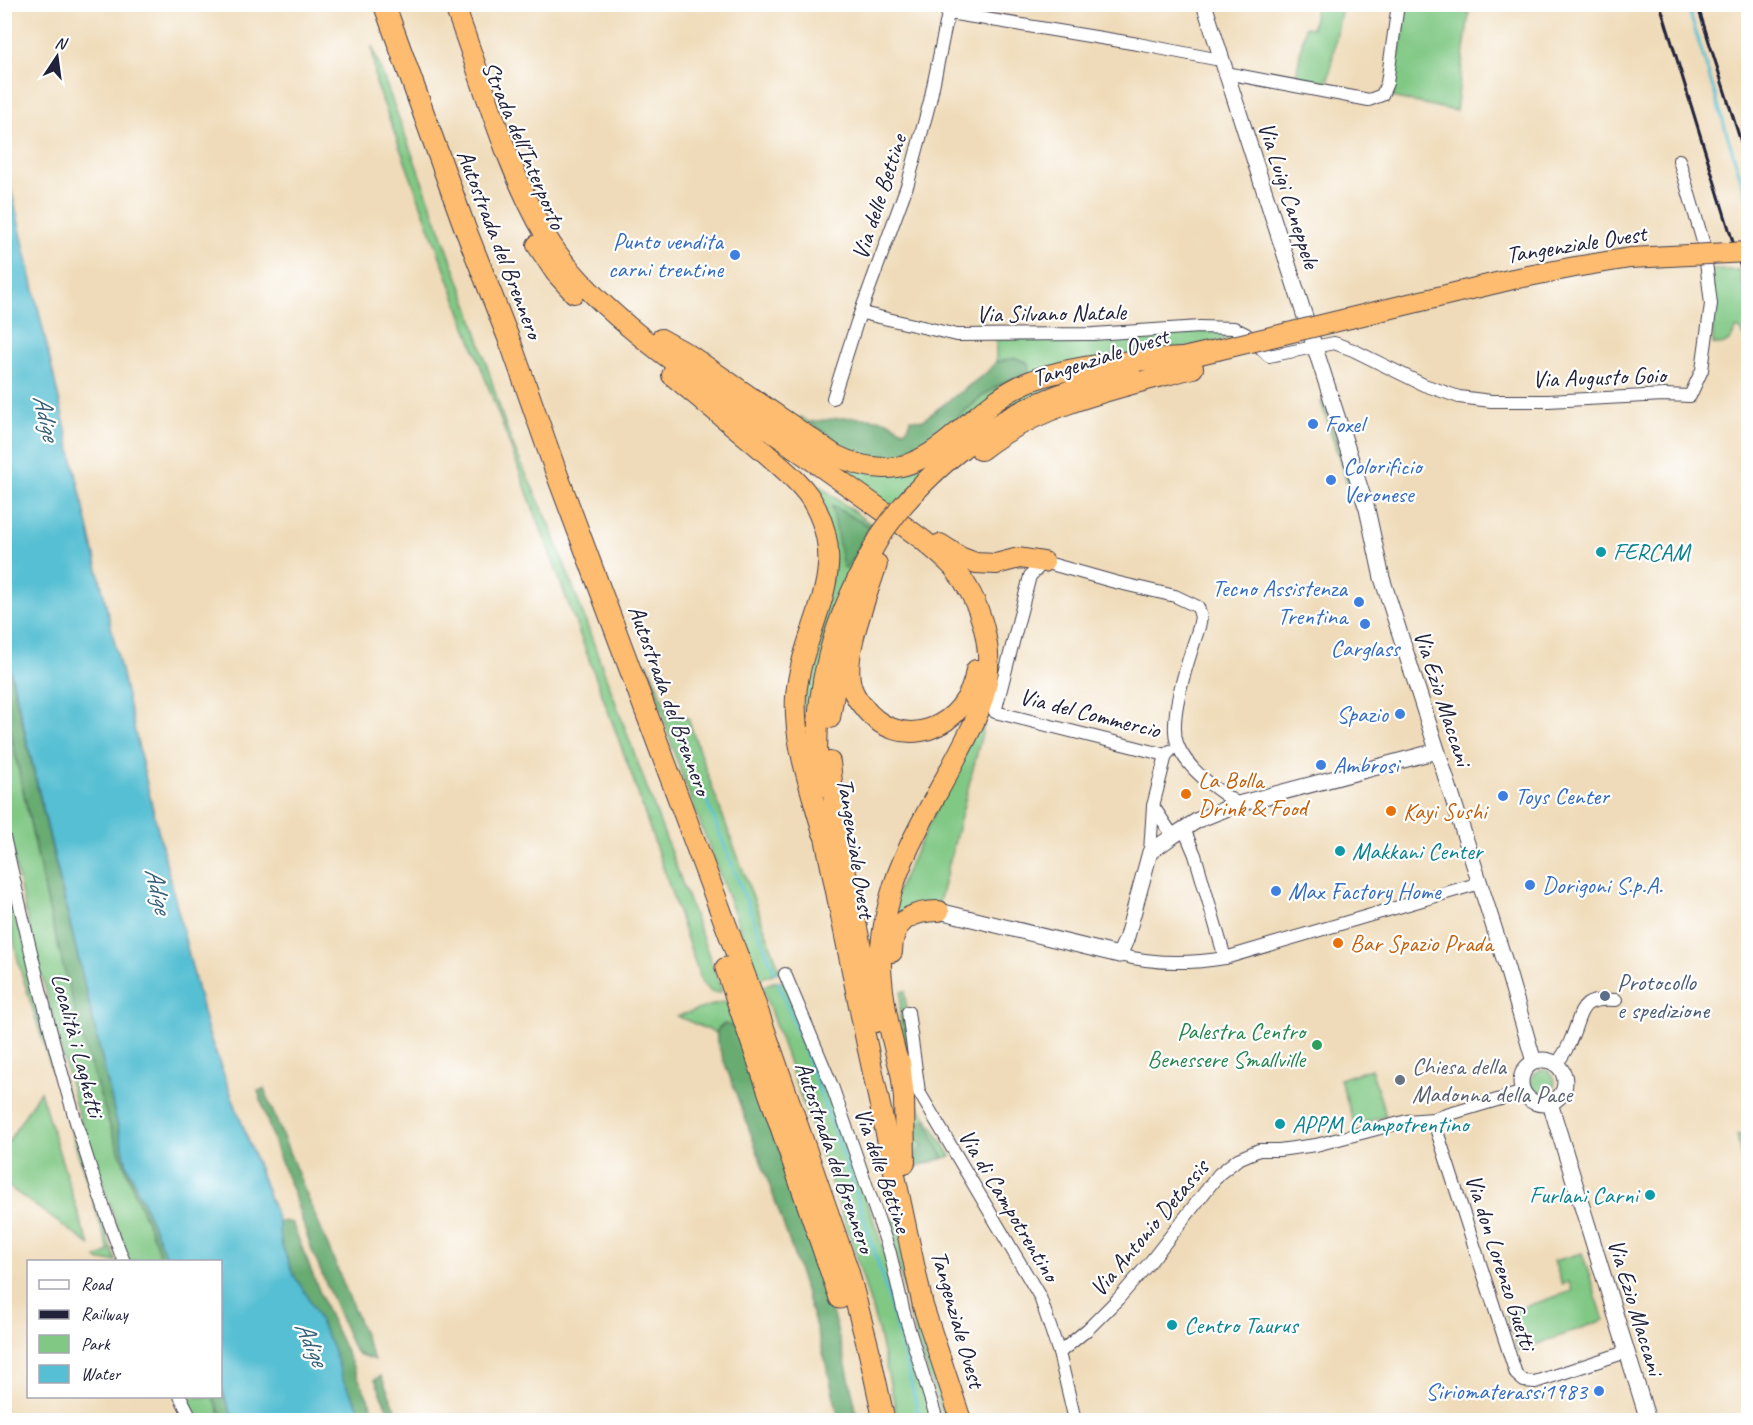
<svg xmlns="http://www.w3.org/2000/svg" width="1753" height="1425" viewBox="0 0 1753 1425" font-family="Caveat,sans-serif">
	<rect width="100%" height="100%" fill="#fff"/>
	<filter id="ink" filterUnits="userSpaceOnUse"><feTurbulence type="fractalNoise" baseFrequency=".0167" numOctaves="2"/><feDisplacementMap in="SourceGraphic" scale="12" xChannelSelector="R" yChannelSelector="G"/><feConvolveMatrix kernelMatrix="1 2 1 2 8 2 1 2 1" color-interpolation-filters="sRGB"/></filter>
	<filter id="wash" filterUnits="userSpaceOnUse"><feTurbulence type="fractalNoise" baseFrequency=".008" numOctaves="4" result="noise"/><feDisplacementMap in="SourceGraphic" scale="24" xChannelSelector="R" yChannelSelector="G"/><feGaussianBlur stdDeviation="1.35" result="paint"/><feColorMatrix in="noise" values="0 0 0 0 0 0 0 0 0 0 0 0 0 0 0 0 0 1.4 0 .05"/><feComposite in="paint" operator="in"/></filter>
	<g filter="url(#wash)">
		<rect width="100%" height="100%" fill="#efdbb9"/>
		<g fill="#80c884" stroke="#517560" stroke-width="1.5">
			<path d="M1316,5H1342L1328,82L1296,76L1305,27L1312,28Z"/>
			<path d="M1407,5H1470L1456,111L1391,97Z"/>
			<path d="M372,46L470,310L502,415L514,448L550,525L722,991L719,993L710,991L702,983L631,773L376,83Z"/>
			<path d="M1711,270H1739L1748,303V355L1742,331L1737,328C1731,339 1727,348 1713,344Z"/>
			<path d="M1230,330L1240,335L1214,343L1057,367L922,454L866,462L797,422L801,417L852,450L866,456L932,440L985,394L1015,376L1029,371L1028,363C1019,357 1006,359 996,362V339Z"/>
			<path d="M1094,374L1051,389L893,509L735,392L868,473L981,418L1036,385Z"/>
			<path d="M1324,401L1359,508H1355L1321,402Z"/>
			<path d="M784,459L877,529L850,578L813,788L802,705L835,561Z"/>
			<path d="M647,662L669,714L688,718C716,803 750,886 780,971L759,979L675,756Z"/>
			<path d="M993,690L938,907L886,939L897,891Z"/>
			<path d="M4,705L50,914L83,1042L108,1120L137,1199L155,1241L161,1261H129L76,1107L28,923L5,820Z"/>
			<path d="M4,852C9,872 9,920 22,934L103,1224L116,1261H100L96,1258L109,1252L19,965L5,897Z"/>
			<path d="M773,982H785L819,1066L885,1253L933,1420H898L878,1330L853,1245L762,987Z"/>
			<path d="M905,991L907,1027L916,1101L951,1156L914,1167L909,1081L900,1015L901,992Z"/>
			<path d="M726,1001L736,1028L725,1024L719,1027L716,1033L677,1016Z"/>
			<path d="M1371,1069L1386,1116L1355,1126L1340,1079Z"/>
			<circle cx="1543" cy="1082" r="12"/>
			<path d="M40,1091L83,1229L90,1245L5,1184V1147Z"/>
			<path d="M1748,1134V1196L1737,1135Z"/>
			<path d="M897,1219L952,1420H944L917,1342L888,1221Z"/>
			<path d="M1582,1253L1604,1320L1518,1351L1506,1313L1572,1291L1569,1282L1562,1284L1554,1261Z"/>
			<path d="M184,1397H213L223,1420H195Z"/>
		</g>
		<g fill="#68ac72" stroke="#456756" stroke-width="1.5">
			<path d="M1016,358L1028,363L1029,371C1014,377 999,385 985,394C950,419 914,473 864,456C845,449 827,434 810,422C834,418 859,415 884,420C892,422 897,429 905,430L909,426L910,419L923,420L987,372L996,362Z"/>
			<path d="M832,506L871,527L846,568L843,567Z"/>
			<path d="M4,647L127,1165L168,1261H161L155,1241L137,1199L108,1120L83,1042L50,914L5,705Z"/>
			<path d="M725,1024L736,1028C781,1157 832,1285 858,1420H839C812,1289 763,1168 717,1042C716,1033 716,1028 725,1024Z"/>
			<path d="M264,1089C299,1180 339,1269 374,1360L358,1354L353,1348L311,1248L293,1192L277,1152L258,1091Z"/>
			<path d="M926,1119L935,1142L944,1158L914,1167C914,1158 916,1152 924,1146L913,1137L912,1131Z"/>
			<path d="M283,1221L292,1223L328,1313L378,1420H366L343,1380L334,1351L308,1297L293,1274L282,1246L279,1232V1223Z"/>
			<path d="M381,1376L401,1420H392L375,1379Z"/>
			<path d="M221,1388L234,1420H223L213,1397L220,1396Z"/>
		</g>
		<path fill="#56bfd3" stroke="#3c7087" stroke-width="1.5" d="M5,163L152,806L208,1032L279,1223V1232L282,1246L293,1274L308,1297L334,1351L343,1380L366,1420H234L221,1388L220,1262L168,1261L127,1165L5,647Z"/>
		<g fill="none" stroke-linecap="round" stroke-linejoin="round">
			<g stroke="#56bfd3" stroke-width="3">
				<path d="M1687,4L1748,202"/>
				<path d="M702,789L775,973"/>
				<path d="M778,982C835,1126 886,1270 920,1420"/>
			</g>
		</g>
	</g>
	<g filter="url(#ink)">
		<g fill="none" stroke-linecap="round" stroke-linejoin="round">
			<defs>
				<g id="minor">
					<path d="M949,13L1138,44L1215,59L1221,58"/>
					<path d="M1226,73L1369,100L1382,95L1387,83L1398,4"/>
					<path d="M862,313L957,335L1093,334L1200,327L1234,328L1246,334L1269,356L1334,343L1353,350L1424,385L1459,397L1491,401H1548L1664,395L1690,396L1702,370L1711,304L1704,245L1679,160"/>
					<path d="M833,398L857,322L908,183L930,101L950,4"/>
					<path d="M1166,755L995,712L1030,576L1044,562L1115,582L1175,596L1198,607L1201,617L1199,627C1190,656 1168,715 1177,743C1185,768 1217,790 1238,804"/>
					<path d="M1153,806L1173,836"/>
					<path d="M1184,829L1195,855L1225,958"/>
					<path d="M4,837C37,980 70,1125 124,1262"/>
					<path d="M1150,852L1153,806L1166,755L1170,751"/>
					<path d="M1119,955C1154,964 1189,964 1225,958L1480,883"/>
					<path d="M785,974L832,1086L890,1253L904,1313L937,1420"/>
					<path d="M908,1012L919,1092L1040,1297L1059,1353L1075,1420"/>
					<path d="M1556,1065C1562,1057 1568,1048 1571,1039C1583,1012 1577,997 1616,1000"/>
					<path d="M1433,1119L1516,1374L1524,1381L1535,1382L1626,1352"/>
					<path d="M1059,1353L1088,1329L1118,1299L1151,1261L1219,1174L1238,1159L1259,1150H1279L1316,1145L1407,1121L1433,1119L1524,1092"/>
					<path d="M180,1396L192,1420"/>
				</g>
				<g id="tertiary">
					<path d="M1204,4L1367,509L1382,578L1506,965L1534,1062"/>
					<path d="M939,911L1119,955L1126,940L1150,852L1173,836L1198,820L1238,804L1437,751"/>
					<circle cx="1543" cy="1082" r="22"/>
					<path d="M1550,1103L1648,1420"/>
				</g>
				<g id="trunk">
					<path d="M454,4C482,79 506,168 546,236C585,302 675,364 738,408C800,452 862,495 923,540C933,549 944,557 953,567C981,600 995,649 985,691C980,714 967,737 956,758C933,803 903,849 890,898C886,914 882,931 881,947C879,987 890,1035 901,1073"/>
					<path d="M537,245L555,272L574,293"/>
					<path d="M661,339L688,354L835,455C930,502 956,409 1033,380C1080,363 1132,361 1182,358"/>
					<path d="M1170,361L1217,350"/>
					<path d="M672,375C705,403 738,429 770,457C784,470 800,482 811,499C855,572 802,624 796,696C793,742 811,789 823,833"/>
					<path d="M981,450C1038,404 1123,387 1193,368"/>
					<path d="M899,510C966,431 1032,398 1130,372"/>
					<path d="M940,544L960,557L976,563L996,564L1019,558L1044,562"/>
					<path d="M877,564C867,596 845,648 850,680C851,689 856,698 862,705C899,756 968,729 976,670"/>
					<path d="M830,718L841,652"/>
					<path d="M830,762L836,823L876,1022"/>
					<path d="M819,787C810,689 833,617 882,533"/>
					<path d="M822,822L867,1045L923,1306L961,1420"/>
					<path d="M892,952C892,922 910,911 939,911"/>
					<path d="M900,1062L904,1098L905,1163"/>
				</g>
				<g id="motorway">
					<path d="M384,4L465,228L512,347L555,469L751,992L848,1271L869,1351L884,1420"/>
					<path d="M726,968L840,1298"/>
				</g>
			</defs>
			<use href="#minor" stroke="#413e4e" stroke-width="14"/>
			<use href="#tertiary" stroke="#413e4e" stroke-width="17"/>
			<use href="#trunk" stroke="#413e4e" stroke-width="22"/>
			<use href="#motorway" stroke="#413e4e" stroke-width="23"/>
			<use href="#minor" stroke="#fff" stroke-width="12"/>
			<use href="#tertiary" stroke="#fff" stroke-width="15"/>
			<use href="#trunk" stroke="#fdbc70" stroke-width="20"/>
			<use href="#motorway" stroke="#fdbc70" stroke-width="21"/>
			<g stroke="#22223b" stroke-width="3">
				<path d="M1660,4L1748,291"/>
				<path d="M1697,4L1748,164"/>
			</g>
			<defs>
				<g id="trunk-bridge">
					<path d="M1217,350L1513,279L1575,267L1630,258L1748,252"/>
					<path d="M882,533L899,510"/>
				</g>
			</defs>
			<use href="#trunk-bridge" stroke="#413e4e" stroke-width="22" stroke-linecap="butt"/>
			<use href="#trunk-bridge" stroke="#fdbc70" stroke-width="20"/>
		</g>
	</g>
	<g fill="#3f7fe0" stroke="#fff" stroke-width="2">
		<circle cx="735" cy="255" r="6"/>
		<circle cx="1313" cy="424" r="6"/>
		<circle cx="1331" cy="480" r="6"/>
		<circle cx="1359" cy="602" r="6"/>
		<circle cx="1365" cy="624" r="6"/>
		<circle cx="1400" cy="714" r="6"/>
		<circle cx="1321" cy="765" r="6"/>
		<circle cx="1503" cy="796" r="6"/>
		<circle cx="1530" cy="885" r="6"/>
		<circle cx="1276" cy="891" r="6"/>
		<circle cx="1599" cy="1391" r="6"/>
	</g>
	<g fill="#0f9aa8" stroke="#fff" stroke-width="2">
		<circle cx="1601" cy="552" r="6"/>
		<circle cx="1340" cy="851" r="6"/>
		<circle cx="1280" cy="1124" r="6"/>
		<circle cx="1650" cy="1195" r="6"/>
		<circle cx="1172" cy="1325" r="6"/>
	</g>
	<g fill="#e8710a" stroke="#fff" stroke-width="2">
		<circle cx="1186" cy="794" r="6"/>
		<circle cx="1391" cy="811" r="6"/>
		<circle cx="1338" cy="943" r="6"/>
	</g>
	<circle fill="#5c6f8a" stroke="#fff" stroke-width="2" cx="1605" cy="996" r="6"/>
	<circle fill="#2e9e5b" stroke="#fff" stroke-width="2" cx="1317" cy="1045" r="6"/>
	<circle fill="#6b7280" stroke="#fff" stroke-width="2" cx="1400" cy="1080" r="6"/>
	<g text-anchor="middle" stroke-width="4.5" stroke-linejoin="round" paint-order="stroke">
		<g font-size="24" fill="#22223b" stroke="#fff">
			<text transform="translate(524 145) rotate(67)" y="8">Strada dell'Interporto</text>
			<text transform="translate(1289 195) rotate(72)" y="8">Via Luigi Caneppele</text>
			<text transform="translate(879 197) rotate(-72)" y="8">Via delle Bettine</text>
			<text transform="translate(500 244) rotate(69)" y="8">Autostrada del Brennero</text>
			<text transform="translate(1576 244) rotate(-9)" y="8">Tangenziale Ovest</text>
			<text transform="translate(1051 313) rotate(-1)" y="8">Via Silvano Natale</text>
			<text transform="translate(1100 357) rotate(-18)" y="8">Tangenziale Ovest</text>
			<text transform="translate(1599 377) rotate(-2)" y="8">Via Augusto Goio</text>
			<text transform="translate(1443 698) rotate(72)" y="8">Via Ezio Maccani</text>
			<text transform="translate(670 700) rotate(70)" y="8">Autostrada del Brennero</text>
			<text transform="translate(1090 713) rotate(14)" y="8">Via del Commercio</text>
			<text transform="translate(856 848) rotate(81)" y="8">Tangenziale Ovest</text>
			<text transform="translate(78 1045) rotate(75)" y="8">Località i Laghetti</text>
			<text transform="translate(835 1157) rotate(71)" y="8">Autostrada del Brennero</text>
			<text transform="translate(883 1170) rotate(71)" y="8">Via delle Bettine</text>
			<text transform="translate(1009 1205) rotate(59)" y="8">Via di Campotrentino</text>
			<text transform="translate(1149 1228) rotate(-50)" y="8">Via Antonio Detassis</text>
			<text transform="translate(1501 1262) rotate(72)" y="8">Via don Lorenzo Guetti</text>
			<text transform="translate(1636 1307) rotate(73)" y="8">Via Ezio Maccani</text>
			<text transform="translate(958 1319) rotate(74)" y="8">Tangenziale Ovest</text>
		</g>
		<g font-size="24" fill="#366cbe" stroke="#fff" text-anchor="start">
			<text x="723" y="249" text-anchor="end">Punto vendita<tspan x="723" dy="28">carni trentine</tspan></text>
			<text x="1325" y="432">Foxel</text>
			<text x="1343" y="474">Colorificio<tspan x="1343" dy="28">Veronese</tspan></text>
			<text x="1347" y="596" text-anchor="end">Tecno Assistenza<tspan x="1347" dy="28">Trentina</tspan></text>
			<text x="1365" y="656" text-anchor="middle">Carglass</text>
			<text x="1388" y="722" text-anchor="end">Spazio</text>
			<text x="1333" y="773">Ambrosi</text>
			<text x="1515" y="804">Toys Center</text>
			<text x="1542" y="893">Dorigoni S.p.A.</text>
			<text x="1288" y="899">Max Factory Home</text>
			<text x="1587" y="1399" text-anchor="end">Siriomaterassi1983</text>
		</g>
		<g font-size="24" fill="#0d838f" stroke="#fff" text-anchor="start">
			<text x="1613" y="560">FERCAM</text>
			<text x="1352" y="859">Makkani Center</text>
			<text x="1292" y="1132">APPM Campotrentino</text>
			<text x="1638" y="1203" text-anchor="end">Furlani Carni</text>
			<text x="1184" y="1333">Centro Taurus</text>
		</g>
		<g font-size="24" fill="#c56008" stroke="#fff" text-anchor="start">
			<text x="1198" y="788">La Bolla<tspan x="1198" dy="28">Drink &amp; Food</tspan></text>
			<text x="1403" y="819">Kayi Sushi</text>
			<text x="1350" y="951">Bar Spazio Prada</text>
		</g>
		<g font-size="24" fill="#4e5e75" stroke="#fff" text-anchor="start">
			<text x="1617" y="990">Protocollo<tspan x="1617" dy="28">e spedizione</tspan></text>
		</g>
		<g font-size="24" fill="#27864d" stroke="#fff" text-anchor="end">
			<text x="1305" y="1039">Palestra Centro<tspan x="1305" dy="28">Benessere Smallville</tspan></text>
		</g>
		<g font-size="24" fill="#5b616d" stroke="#fff" text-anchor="start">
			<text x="1412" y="1074">Chiesa della<tspan x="1412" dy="28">Madonna della Pace</tspan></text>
		</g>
		<g font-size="26" font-style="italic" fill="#376178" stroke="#fff">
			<text transform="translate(47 417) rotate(77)" y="9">Adige</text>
			<text transform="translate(159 890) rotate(77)" y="9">Adige</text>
			<text transform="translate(312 1343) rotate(66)" y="9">Adige</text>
		</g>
	</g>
	<rect width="1753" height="1425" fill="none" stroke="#fff" stroke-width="24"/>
	<rect x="27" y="1260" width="195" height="138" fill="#ffffff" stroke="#a7a7b1" stroke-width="1.5"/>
	<rect x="39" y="1280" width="30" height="9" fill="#ffffff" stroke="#a7a7b1" stroke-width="1.5"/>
	<text x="81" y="1290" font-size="18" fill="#22223b">Road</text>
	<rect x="39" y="1310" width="30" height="9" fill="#22223b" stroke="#a7a7b1" stroke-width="1.5"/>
	<text x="81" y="1320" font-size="18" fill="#22223b">Railway</text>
	<rect x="39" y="1335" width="30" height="18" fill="#80c884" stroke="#a7a7b1" stroke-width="1.5"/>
	<text x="81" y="1350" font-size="18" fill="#22223b">Park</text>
	<rect x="39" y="1365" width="30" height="18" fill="#56bfd3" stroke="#a7a7b1" stroke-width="1.5"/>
	<text x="81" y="1380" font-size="18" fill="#22223b">Water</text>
	<g transform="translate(57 57) rotate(13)" stroke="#ffffff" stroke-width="4.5" paint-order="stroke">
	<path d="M0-4.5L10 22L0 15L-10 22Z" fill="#22223b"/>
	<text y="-9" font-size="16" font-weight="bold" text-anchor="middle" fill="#22223b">N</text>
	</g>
</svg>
